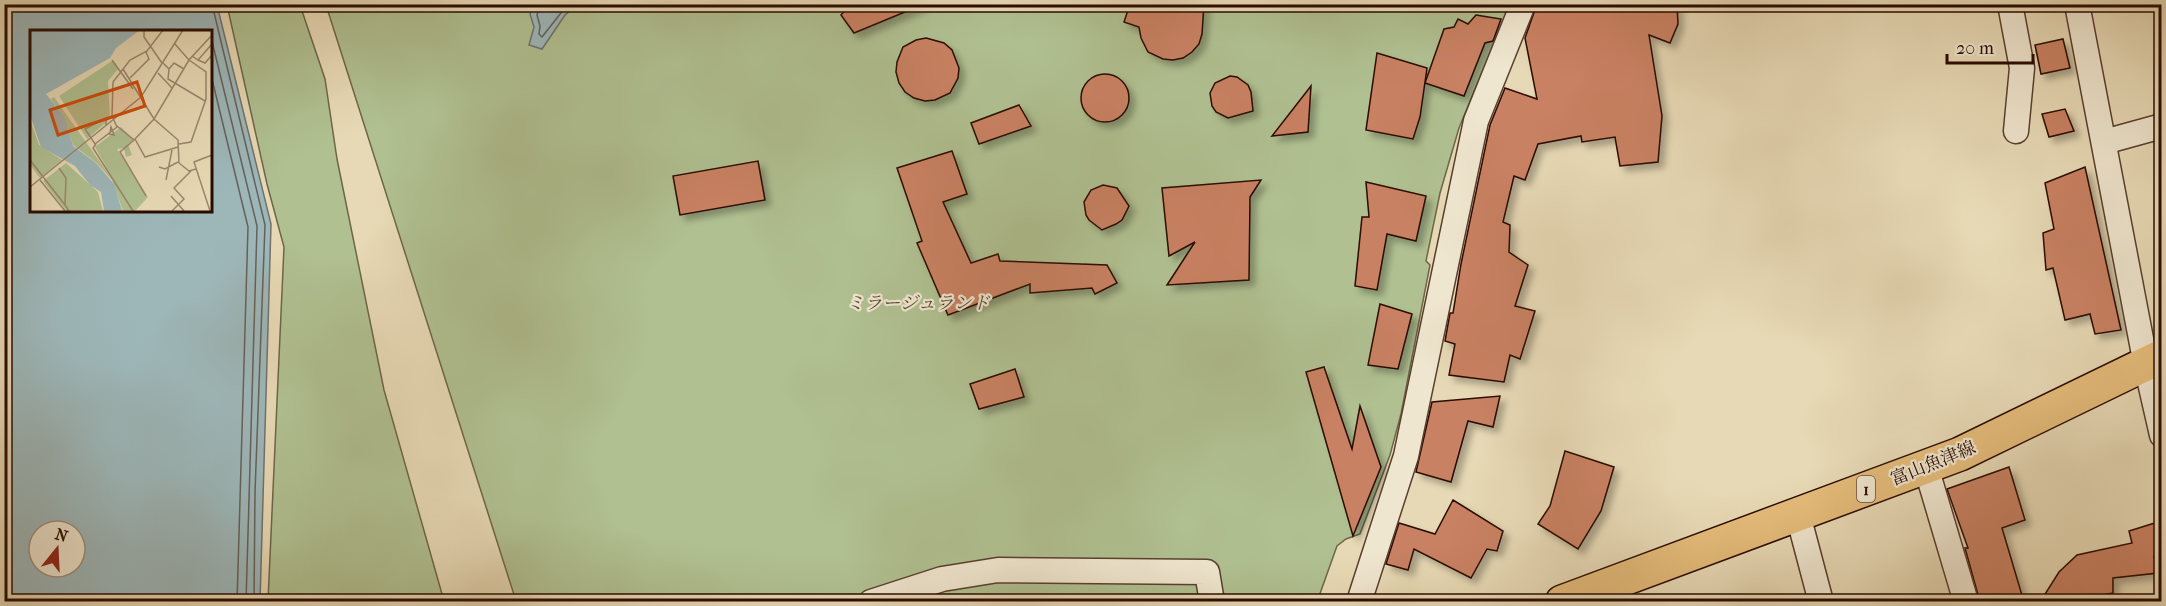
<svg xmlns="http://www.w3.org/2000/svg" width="2166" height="606" viewBox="0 0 2166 606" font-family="'IM FELL French Canon','Noto Serif JP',serif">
	<defs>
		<filter id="shadow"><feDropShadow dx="5.5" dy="5.5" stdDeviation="3" flood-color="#0004"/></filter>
	</defs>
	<rect width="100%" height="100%" fill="#e7d9b5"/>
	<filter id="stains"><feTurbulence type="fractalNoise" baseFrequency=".00333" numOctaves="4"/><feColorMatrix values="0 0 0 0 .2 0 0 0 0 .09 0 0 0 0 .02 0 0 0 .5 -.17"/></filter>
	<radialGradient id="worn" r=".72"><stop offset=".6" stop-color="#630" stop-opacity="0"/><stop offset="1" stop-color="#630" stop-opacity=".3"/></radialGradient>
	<g fill="#b0c091" stroke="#6d6648" stroke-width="1.5">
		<path d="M227,5H300L325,79L337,159L384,390L444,601H268L284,247L267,184Z"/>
		<path d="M326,5H1510L1459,128L1440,193L1426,261L1430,265L1401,414L1390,455L1360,534L1346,539L1337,546L1317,602L516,601Z"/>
	</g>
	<g fill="#9db7b9" stroke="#6f726f" stroke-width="1.5" fill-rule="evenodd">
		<path d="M4,5H217L271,224L260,601H5ZM32,32H210V210H32ZM39,531H75V567H39Z"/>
		<path d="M535,5H577L565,15L542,49L529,45L534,27L530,14Z"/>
	</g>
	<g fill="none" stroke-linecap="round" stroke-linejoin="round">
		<g stroke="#64615c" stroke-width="1.5">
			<path d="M212,4L265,225L255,492L254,602"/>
			<path d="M540,4L537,15L540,26L539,34L542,37L568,4"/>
			<path d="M210,33L257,226L246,602"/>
			<path d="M210,71L248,227L237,602"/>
		</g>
	</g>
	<g fill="#c88162" stroke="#2a0b00" stroke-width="1.5" filter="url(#shadow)">
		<path d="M850,4H921L922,5L854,33L841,15Z"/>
		<path d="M1130,4H1204L1202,34L1199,44L1192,52L1183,58L1173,60L1163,59L1148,52L1141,38L1139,27L1124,22Z"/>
		<path d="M1537,4H1677L1678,24L1670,43L1649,35L1662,116L1658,162L1620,166L1615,137L1582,142L1581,136L1538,144L1525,180L1514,176L1503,222L1510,225L1509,252L1528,265L1515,306L1535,311L1520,359L1510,355L1504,382L1449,375L1455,344L1445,341L1450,313H1453L1461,264L1490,125L1505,88L1537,99L1525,38Z"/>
		<path d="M1476,15L1501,19L1493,41L1485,43L1464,96L1425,83L1444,29L1454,27L1458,19L1468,24Z"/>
		<path d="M926,38L944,43L952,50L959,68L958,78L950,93L935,100L925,101L914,98L905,92L899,83L896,72L897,62L903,47L916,40Z"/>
		<path d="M2063,39L2070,68L2041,74L2035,45Z"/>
		<path d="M1377,53L1427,68L1420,117L1413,139L1366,130Z"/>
		<circle cx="1105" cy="98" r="24"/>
		<path d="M1230,76L1237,77L1248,85L1251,92L1253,111L1228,118L1216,112L1212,106L1210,93L1215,83Z"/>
		<path d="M1311,86L1308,132L1272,136Z"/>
		<path d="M1019,105L1031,126L979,144L971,123Z"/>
		<path d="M2065,109L2074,131L2049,137L2042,114Z"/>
		<path d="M952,151L967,194L943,202L971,263L998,254L1000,261L1107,265L1117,283L1095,294L1092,288L1030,293V284L948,315L917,243L922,241L897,168Z"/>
		<path d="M758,161L765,200L680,215L673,176Z"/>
		<path d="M2085,167L2121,330L2095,334L2090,314L2065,320L2053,268L2046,270L2043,233L2054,229L2045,183Z"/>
		<path d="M1261,180L1250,197L1249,280L1167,285L1195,242L1169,256L1162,188Z"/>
		<path d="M1366,182L1426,196L1416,241L1387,234L1377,290L1355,286L1362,217H1369Z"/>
		<path d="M1103,185L1117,188L1129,206L1122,220L1116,224L1102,230L1089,220L1086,215L1084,202L1091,190Z"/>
		<path d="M1380,304L1412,314L1398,369L1368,365Z"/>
		<path d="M1324,367L1352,449L1360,406L1381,467L1353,536L1306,372Z"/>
		<path d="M1015,369L1024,397L979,409L970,384Z"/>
		<path d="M1500,396L1493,427L1468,421L1451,482L1416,472L1432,402Z"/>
		<path d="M1565,451L1614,467L1601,511L1578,549L1538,524L1550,506Z"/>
		<path d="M2009,467L2025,520L2002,528L2024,602H1980L1965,548H1968L1947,489Z"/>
		<path d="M1453,500L1503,531L1497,551L1487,549L1471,578L1414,549L1408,570L1386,564L1399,523L1435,534Z"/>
		<path d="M2158,522L2162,534V552L2154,556L2158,573L2113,578V593L2063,602H2040L2059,572L2077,555L2132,543L2129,531Z"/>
	</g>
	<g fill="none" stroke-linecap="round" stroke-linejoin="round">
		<defs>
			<g id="minor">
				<path d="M2010,4L2022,68L2016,131"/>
				<path d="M2077,4L2146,365L2162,435"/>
				<path d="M2104,142L2162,126"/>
				<path d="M1926,467L1966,602"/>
				<path d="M1798,515L1821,602"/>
				<path d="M871,602L942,579L998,570L1207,572L1212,602"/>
				<path d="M1359,602L1406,456L1476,121L1523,4"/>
			</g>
			<path id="primary" d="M1562,602L1960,454L2162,356"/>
		</defs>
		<use href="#minor" stroke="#593e2d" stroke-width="27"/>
		<use href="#primary" stroke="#2a0b00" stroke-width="36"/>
		<use href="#minor" stroke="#efe6cf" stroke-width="24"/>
		<use href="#primary" stroke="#e4bc7a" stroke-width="33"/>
	</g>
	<g text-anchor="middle" stroke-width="4.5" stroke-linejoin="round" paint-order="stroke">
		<rect fill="#efe6cf" stroke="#654d3e" stroke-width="1.5" x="1857" y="476" width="18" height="26" rx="4.5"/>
		<g font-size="16" font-weight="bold" fill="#2a0b00">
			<text x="1866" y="495">1</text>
		</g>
		<g font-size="18" font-style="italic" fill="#594a33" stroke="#efe6cf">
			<text x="918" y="309">ミラージュランド</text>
		</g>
		<g font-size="18" fill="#2a0b00" stroke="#efe6cf">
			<text transform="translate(1933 463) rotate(-22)" y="6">富山魚津線</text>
		</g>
	</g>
	<g transform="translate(30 30)">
		<rect width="182" height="182" fill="#e7d9b5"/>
		<path d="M82,31L88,39L78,51L80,89L57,109L29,66ZM24,67L87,156L65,117L91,97L104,110L98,114L102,125L96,127L94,118L87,119L118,167L105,181H93L82,150L67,133L43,115L34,87L21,69ZM0,90L9,115L32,130L10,148L0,135ZM36,133L68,162L73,181H36L13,151Z" fill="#b0c091"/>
		<path d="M0,0H110L86,18L80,28L16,64L34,86L43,116L66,133L84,154L92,181H74L71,162L60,155L45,136L11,117L0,85Z" fill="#9db7b9"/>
		<path fill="none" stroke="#9b876d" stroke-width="1.5" d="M114,0V7L132,33M162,26L168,30L182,14M82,30L103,59M168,30L175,33L182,25M133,33L139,39L138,49L175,71M93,39L124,89L148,110L149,133L159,141L166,139M139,39L144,33L154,39M128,43L142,58M100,48L119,29L116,22M76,95V88L55,99L65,114L87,97L82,86L83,52L100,30L117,21L133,0M87,96L104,110L90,122L116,166M79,104L84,105L81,97L80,103M105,109L115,127L148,117M104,110L124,89L159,30L145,14M66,114L63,118L103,181M149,114L161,112L176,69V42L159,30L182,5M0,130L35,175M129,137L135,139L148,132M29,138L36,148L35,175L39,181M10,150L35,181M136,150L142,120M0,157L111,67L153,0M141,166L154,181M142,181L154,169L144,158L161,141M180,181L164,132L182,125"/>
		<path fill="#cc4d0a" fill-opacity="0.15" stroke="#cc4d0a" stroke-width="3" d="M107,52L115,76L28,105L20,80Z"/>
		<rect width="182" height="182" fill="none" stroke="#2a0b00" stroke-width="3"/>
	</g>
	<rect width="2166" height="606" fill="none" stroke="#e7d9b5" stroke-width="24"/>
	<rect x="6" y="6" width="2154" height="594" fill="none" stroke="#2a0b00" stroke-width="3"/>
	<rect x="12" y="12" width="2142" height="582" fill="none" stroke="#2a0b00" stroke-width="1.5"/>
	<g transform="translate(57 549) rotate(18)"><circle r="28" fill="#efe6cf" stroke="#a08e7c" stroke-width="1.5"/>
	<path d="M0-4.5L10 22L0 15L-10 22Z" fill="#8f2418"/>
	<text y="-9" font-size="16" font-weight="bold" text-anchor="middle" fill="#2a0b00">N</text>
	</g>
	<path d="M1947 54v9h86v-9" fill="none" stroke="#2a0b00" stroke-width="3"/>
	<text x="1956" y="54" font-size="18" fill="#2a0b00" stroke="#efe6cf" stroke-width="4.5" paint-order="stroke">20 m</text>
	<rect width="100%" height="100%" filter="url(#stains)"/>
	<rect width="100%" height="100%" fill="url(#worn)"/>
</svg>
